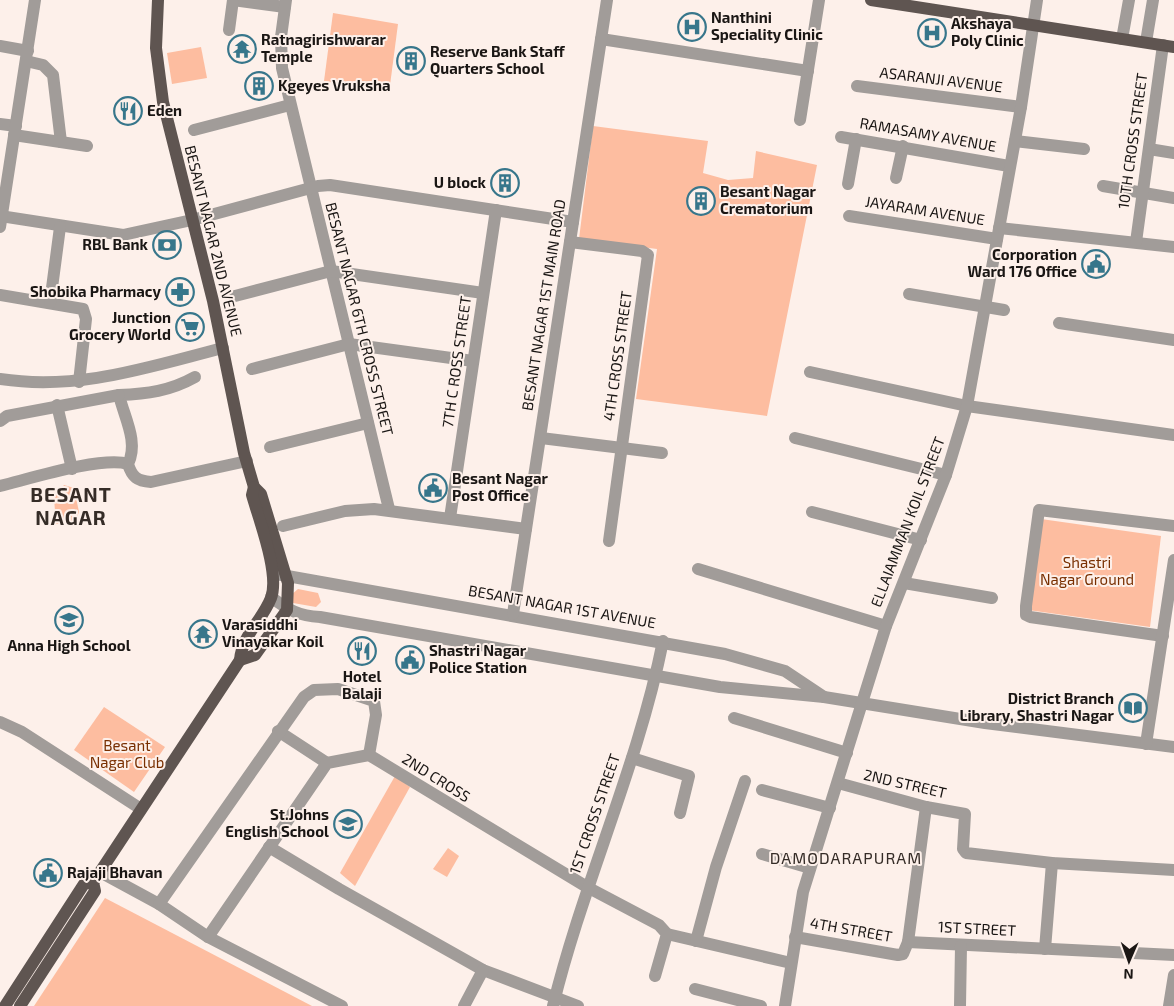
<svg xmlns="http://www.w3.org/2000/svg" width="1174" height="1006" viewBox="0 0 1174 1006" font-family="'Exo 2',sans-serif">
	<rect width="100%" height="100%" fill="#fdf0ea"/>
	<g fill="#fdbda0">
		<path d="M333,13L398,24L389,93L324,81Z"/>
		<path d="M201,47L207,78L172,84L167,53Z"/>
		<path d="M593,126L708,141L703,173L728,180L753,178L756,151L817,165L767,416L636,399L657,249L579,239Z"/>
		<path d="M64,485L74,488L79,512L75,522L56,524L54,498Z"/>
		<path d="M1041,519L1161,536L1150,627L1028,610Z"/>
		<path d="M298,589L318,593L321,602L316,607L293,603L291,595Z"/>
		<path d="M104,707L165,747L134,792L74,750Z"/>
		<path d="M395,776L410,787L355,886L340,873Z"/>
		<path d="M448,848L459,856L447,877L433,869Z"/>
		<path d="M105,898L312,1006H34Z"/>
	</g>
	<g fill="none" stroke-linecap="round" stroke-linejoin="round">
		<g stroke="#a19c99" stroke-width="12">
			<path d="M233,0L285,7"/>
			<path d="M286,0L281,37L282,68L389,509"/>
			<path d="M229,30L233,0"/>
			<path d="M601,39L808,71"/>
			<path d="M1122,39L1129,0"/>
			<path d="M1146,42L1153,0"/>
			<path d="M0,46L28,51"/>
			<path d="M26,61L43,65L53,75L61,142"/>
			<path d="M857,86L1021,107"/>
			<path d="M800,120L819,0"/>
			<path d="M0,124L16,126"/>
			<path d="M194,130L290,105"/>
			<path d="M14,135L87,146"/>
			<path d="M841,137L1009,166"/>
			<path d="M1015,141L1084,149"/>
			<path d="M1149,149L1174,153"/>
			<path d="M896,178L903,146"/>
			<path d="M848,184L856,139"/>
			<path d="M1103,186L1174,198"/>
			<path d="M0,216L123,235L192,220L318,186L330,185L573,222"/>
			<path d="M849,216L997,239"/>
			<path d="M0,227L35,0"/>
			<path d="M999,228L1174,247"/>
			<path d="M570,242L642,251L648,255L609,541"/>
			<path d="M1136,242L1163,45"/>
			<path d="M909,294L1004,310"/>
			<path d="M0,295L83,309L86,319L79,382"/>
			<path d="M235,296L331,271L483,293"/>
			<path d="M50,303L60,227"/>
			<path d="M1059,323L1174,340"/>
			<path d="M252,369L349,344L473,361"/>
			<path d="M810,372L967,406L1174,435"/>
			<path d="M195,377C170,391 147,394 119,395C124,417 139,442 128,464C132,477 137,481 151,482L247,461"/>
			<path d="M0,379C79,391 148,367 223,348"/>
			<path d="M57,405L72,469"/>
			<path d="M0,421L7,416L119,395"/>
			<path d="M541,438L662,453"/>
			<path d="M795,438L946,475"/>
			<path d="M270,447L368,423"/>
			<path d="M0,486C29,479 102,456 128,464"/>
			<path d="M812,512L921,540"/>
			<path d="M450,518L496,210"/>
			<path d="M283,526L345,511L374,509L526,529"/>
			<path d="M698,569L886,626"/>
			<path d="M276,574L725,654L785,671L824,697"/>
			<path d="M904,583L992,598"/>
			<path d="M271,597C288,610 299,616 320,617L720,687L824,697L985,723L1174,747"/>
			<path d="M513,614L607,0"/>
			<path d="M1163,636L1030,617L1026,615V606L1039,510L1174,526"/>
			<path d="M734,718L847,753"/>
			<path d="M0,722L22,732L141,809"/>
			<path d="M278,731L327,763"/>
			<path d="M1146,744L1174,560"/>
			<path d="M632,758L689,776L680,813"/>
			<path d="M838,783L926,807L965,814L963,849L966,853L1052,863L1174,870"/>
			<path d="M762,790L830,808"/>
			<path d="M269,847L339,889L483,970L578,1006"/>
			<path d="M762,854L810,868"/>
			<path d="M100,872L159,904L208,937L342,1006"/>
			<path d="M159,904L304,697L314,690L338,689L374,701L376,715L369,755"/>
			<path d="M667,934L791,963"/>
			<path d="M208,937L327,763L369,755L587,887L659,925L667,934L655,976"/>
			<path d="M795,937L898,955L903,954L908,942L926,807"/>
			<path d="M696,941L716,867L745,781"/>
			<path d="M908,942L1174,955"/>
			<path d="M1045,949L1052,863"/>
			<path d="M695,989L761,1006"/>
			<path d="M464,1006L483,970"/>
			<path d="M553,1006C583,883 638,766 663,641"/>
			<path d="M785,1006L803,892L886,626L946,475L967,406L1021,107L1037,0"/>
			<path d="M960,1006L961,946"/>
			<path d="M1169,1006L1174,975"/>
		</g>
		<g stroke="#5f5551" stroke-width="12">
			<path d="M158,0L156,48L163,102L213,301L244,453L254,487L261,494L288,583L287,610L255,655L240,660"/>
			<path d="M871,0L1174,47"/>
			<path d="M5,1006L84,884L93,882L100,872L240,660C242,635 262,621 271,598C280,574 259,520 252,495L254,487"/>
			<path d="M20,1006L95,891L93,882"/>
		</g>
	</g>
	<defs>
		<symbol id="hospital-ring" viewBox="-11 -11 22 22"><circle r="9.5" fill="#fdf0ea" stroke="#37768b" stroke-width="1.5"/><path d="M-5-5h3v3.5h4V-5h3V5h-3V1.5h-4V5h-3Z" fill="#37768b"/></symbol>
		<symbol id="temple-ring" viewBox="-11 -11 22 22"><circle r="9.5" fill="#fdf0ea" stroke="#37768b" stroke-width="1.5"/><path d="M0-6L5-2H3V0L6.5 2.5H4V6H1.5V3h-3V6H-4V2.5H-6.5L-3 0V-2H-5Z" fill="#37768b"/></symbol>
		<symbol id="building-ring" viewBox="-11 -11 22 22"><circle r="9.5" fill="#fdf0ea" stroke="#37768b" stroke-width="1.5"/><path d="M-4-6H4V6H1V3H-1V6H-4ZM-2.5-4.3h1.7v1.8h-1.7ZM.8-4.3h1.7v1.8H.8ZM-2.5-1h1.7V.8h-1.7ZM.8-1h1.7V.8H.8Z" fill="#37768b"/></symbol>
		<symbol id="restaurant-ring" viewBox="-11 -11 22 22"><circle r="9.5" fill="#fdf0ea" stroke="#37768b" stroke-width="1.5"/><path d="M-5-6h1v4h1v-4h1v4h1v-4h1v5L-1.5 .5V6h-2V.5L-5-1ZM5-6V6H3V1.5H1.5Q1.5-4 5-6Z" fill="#37768b"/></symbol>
		<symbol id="bank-ring" viewBox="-11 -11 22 22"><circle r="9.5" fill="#fdf0ea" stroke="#37768b" stroke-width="1.5"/><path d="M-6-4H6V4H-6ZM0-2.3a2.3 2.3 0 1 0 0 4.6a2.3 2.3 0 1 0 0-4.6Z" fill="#37768b"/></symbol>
		<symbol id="civic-ring" viewBox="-11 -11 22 22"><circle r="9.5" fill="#fdf0ea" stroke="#37768b" stroke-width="1.5"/><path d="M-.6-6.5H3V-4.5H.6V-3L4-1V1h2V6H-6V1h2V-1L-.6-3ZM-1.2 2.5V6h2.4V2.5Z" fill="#37768b"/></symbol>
		<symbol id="pharmacy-ring" viewBox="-11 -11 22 22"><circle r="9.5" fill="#fdf0ea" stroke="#37768b" stroke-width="1.5"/><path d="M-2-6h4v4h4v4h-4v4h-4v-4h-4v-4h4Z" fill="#37768b"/></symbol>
		<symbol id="supermarket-ring" viewBox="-11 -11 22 22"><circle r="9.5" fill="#fdf0ea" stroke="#37768b" stroke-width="1.5"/><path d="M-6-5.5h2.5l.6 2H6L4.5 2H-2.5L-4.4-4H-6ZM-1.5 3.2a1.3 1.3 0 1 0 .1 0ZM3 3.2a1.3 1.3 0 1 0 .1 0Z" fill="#37768b"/></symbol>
		<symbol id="school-ring" viewBox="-11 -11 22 22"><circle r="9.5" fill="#fdf0ea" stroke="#37768b" stroke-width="1.5"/><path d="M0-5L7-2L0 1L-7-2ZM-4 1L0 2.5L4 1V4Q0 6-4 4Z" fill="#37768b"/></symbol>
		<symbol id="library-ring" viewBox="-11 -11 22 22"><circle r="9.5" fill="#fdf0ea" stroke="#37768b" stroke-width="1.5"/><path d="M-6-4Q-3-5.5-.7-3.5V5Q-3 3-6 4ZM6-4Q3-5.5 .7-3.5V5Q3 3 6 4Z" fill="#37768b"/></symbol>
	</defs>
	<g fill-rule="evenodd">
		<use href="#hospital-ring" x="676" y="11" width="32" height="32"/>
		<use href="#hospital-ring" x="916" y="17" width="32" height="32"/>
		<use href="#temple-ring" x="226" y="33" width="32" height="32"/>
		<use href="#building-ring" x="395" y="45" width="32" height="32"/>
		<use href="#building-ring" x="243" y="70" width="32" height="32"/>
		<use href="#restaurant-ring" x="112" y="95" width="32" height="32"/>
		<use href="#building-ring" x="489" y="167" width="32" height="32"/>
		<use href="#building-ring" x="685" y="185" width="32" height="32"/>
		<use href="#bank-ring" x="151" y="229" width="32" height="32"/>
		<use href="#civic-ring" x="1080" y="248" width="32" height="32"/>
		<use href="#pharmacy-ring" x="164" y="276" width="32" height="32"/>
		<use href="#supermarket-ring" x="174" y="311" width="32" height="32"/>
		<use href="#civic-ring" x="417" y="472" width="32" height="32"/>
		<use href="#school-ring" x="53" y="604" width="32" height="32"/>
		<use href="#temple-ring" x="187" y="618" width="32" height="32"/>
		<use href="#restaurant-ring" x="346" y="635" width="32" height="32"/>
		<use href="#civic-ring" x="394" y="644" width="32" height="32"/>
		<use href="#library-ring" x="1117" y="692" width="32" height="32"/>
		<use href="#school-ring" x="332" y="808" width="32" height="32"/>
		<use href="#civic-ring" x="32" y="857" width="32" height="32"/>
	</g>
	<g text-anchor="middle" stroke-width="4" stroke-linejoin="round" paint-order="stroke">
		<g font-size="15" font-weight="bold" fill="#1a1614" stroke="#fdf0ea" text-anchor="start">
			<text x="711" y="23">Nanthini<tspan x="711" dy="17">Speciality Clinic</tspan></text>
			<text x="951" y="29">Akshaya<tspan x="951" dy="17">Poly Clinic</tspan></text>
			<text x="261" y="45">Ratnagirishwarar<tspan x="261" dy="17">Temple</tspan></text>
			<text x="430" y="57">Reserve Bank Staff<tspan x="430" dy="17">Quarters School</tspan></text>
			<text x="278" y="91">Kgeyes Vruksha</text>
			<text x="147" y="116">Eden</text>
			<text x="486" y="188" text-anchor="end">U block</text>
			<text x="720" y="197">Besant Nagar<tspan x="720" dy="17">Crematorium</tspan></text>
			<text x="148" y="250" text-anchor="end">RBL Bank</text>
			<text x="1077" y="260" text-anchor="end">Corporation<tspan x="1077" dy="17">Ward 176 Office</tspan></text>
			<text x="161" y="297" text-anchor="end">Shobika Pharmacy</text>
			<text x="171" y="323" text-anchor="end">Junction<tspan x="171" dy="17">Grocery World</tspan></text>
			<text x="452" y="484">Besant Nagar<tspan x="452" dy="17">Post Office</tspan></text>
			<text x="222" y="630">Varasiddhi<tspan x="222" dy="17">Vinayakar Koil</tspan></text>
			<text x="69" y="651" text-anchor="middle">Anna High School</text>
			<text x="429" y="656">Shastri Nagar<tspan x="429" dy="17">Police Station</tspan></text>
			<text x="362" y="682" text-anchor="middle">Hotel<tspan x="362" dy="17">Balaji</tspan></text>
			<text x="1114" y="704" text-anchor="end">District Branch<tspan x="1114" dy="17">Library, Shastri Nagar</tspan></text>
			<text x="329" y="820" text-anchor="end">St.Johns<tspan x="329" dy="17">English School</tspan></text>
			<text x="67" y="878">Rajaji Bhavan</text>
		</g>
		<g font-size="15" fill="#1a1614" stroke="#fdf0ea">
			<text transform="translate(941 80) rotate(7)" y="5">ASARANJI AVENUE</text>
			<text transform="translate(928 135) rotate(10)" y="5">RAMASAMY AVENUE</text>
			<text transform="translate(1133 141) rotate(-82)" y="5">10TH CROSS STREET</text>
			<text transform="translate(925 211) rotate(9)" y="5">JAYARAM AVENUE</text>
			<text transform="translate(213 241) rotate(76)" y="5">BESANT NAGAR 2ND AVENUE</text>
			<text transform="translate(544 305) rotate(-81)" y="5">BESANT NAGAR 1ST MAIN ROAD</text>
			<text transform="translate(359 319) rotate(76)" y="5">BESANT NAGAR 6TH CROSS STREET</text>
			<text transform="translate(618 356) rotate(-82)" y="5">4TH CROSS STREET</text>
			<text transform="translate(457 362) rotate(-82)" y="5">7TH C ROSS STREET</text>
			<text transform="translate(908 522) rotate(-69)" y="5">ELLAIAMMAN KOIL STREET</text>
			<text transform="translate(562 607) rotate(10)" y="5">BESANT NAGAR 1ST AVENUE</text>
			<text transform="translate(436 778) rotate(32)" y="5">2ND CROSS</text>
			<text transform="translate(905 784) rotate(13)" y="5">2ND STREET</text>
			<text transform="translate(595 814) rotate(-71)" y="5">1ST CROSS STREET</text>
			<text transform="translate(977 929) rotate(3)" y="5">1ST STREET</text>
			<text transform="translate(851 930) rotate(10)" y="5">4TH STREET</text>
		</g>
		<g font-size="15" fill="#792f01" stroke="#fdf0ea">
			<text x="1087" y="568">Shastri<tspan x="1087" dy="17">Nagar Ground</tspan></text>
			<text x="127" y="751">Besant<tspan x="127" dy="17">Nagar Club</tspan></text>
		</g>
		<g font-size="16" letter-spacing="1" fill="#352c27" stroke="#fdf0ea">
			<text x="846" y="864">DAMODARAPURAM</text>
		</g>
		<g font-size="20" font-weight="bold" letter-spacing="1" fill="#352c27" stroke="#fdf0ea">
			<text x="71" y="502">BESANT<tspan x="71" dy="23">NAGAR</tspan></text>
		</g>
	</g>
	<g transform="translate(1129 961) rotate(182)" stroke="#fdf0ea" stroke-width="4" paint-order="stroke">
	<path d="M0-4L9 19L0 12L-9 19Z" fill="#1a1614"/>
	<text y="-8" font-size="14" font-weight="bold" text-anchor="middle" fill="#1a1614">N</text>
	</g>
</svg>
